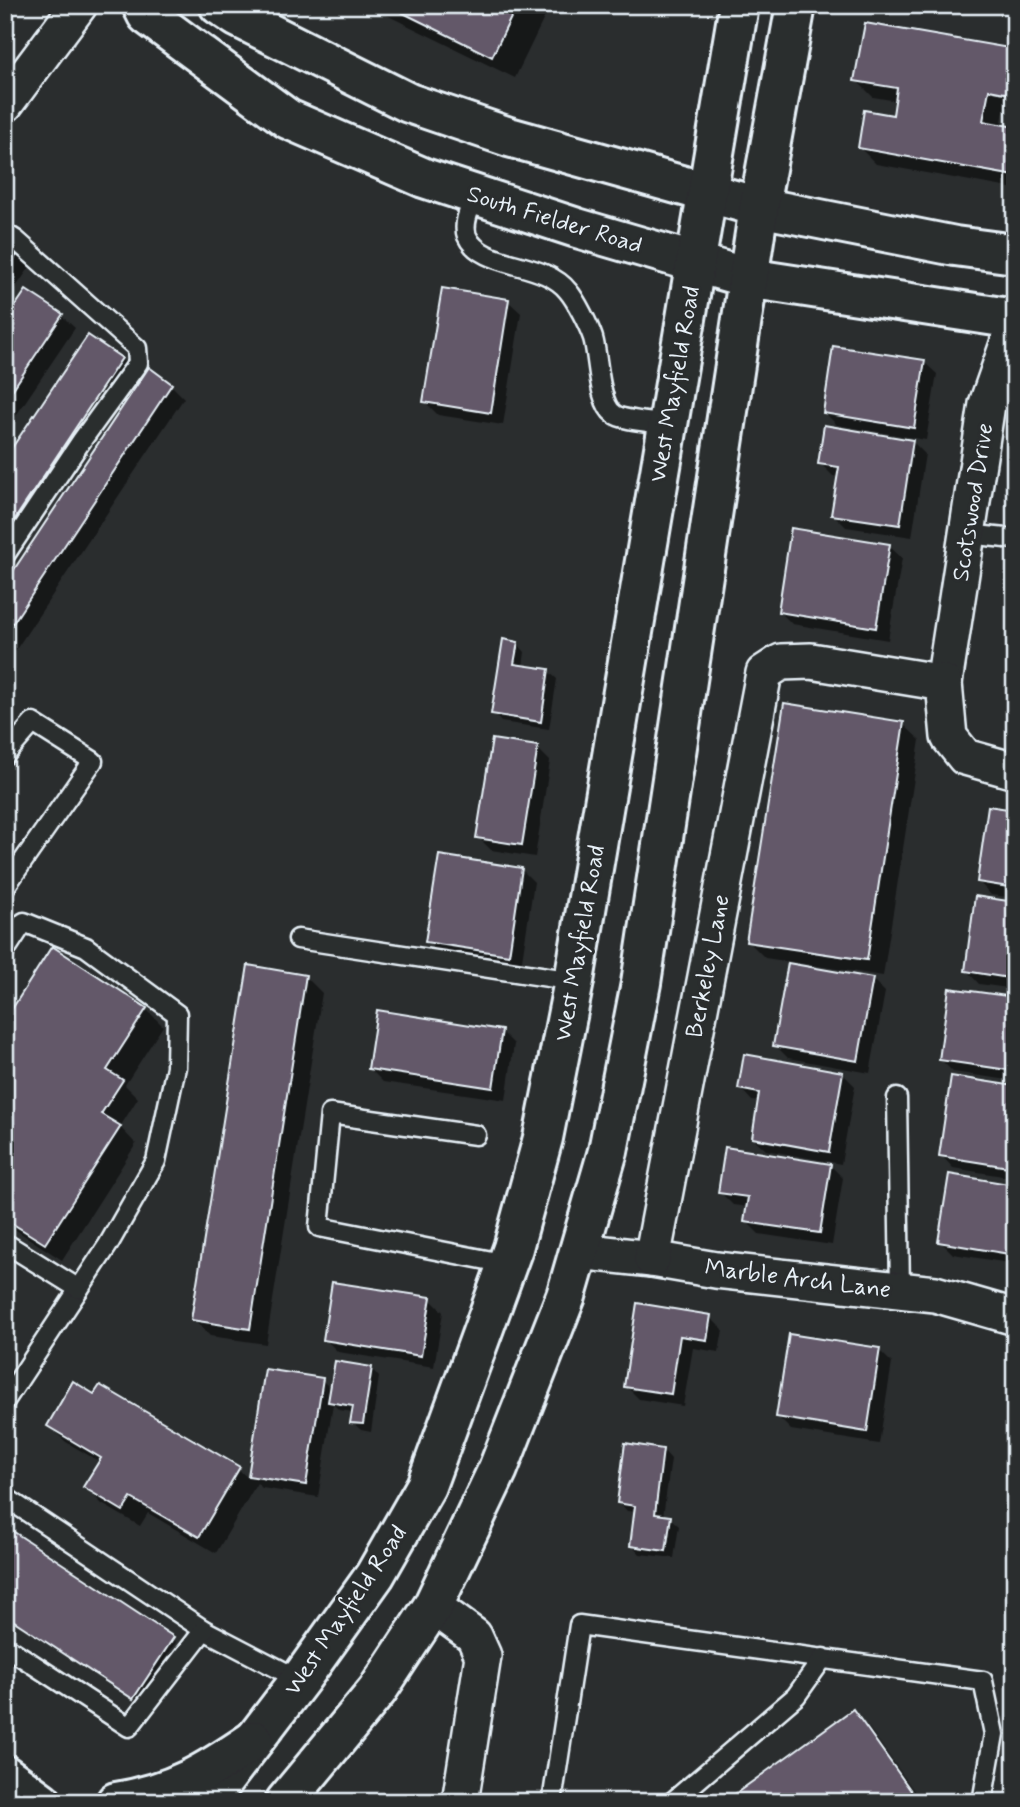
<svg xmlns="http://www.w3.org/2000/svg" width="1020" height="1807" viewBox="0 0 1020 1807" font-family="Mynerve,sans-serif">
	<rect width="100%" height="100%" fill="#2a2d2e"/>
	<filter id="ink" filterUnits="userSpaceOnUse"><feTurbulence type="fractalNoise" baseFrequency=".0143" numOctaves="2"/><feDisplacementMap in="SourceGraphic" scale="14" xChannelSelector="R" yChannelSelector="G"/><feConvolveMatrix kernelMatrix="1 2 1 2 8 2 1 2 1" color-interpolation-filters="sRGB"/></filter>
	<g filter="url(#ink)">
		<g fill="#0007">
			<path d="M366,5H547L549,8L515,78Z"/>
			<path d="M1015,51V108L1005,106L1001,126L1015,129V189L876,164L860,148L894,117L897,101L873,97L856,80Z"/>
			<path d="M5,242L32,264L5,303Z"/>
			<path d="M508,301L521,313L503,425L438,415L425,402Z"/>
			<path d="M62,316L75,328L5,432V324Z"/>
			<path d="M121,359L134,372L5,565V461Z"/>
			<path d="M924,362L937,374L926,440L837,425L825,413Z"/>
			<path d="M171,385L184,398L5,666V586Z"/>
			<path d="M912,441L925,454L912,537L846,527L833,514L839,477L833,476L820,463Z"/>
			<path d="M889,546L902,558L888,640L792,624L779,611Z"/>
			<path d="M517,643L525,652L523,667L548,671L557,679L549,729L501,722L493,713Z"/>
			<path d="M903,724L920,740L883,976L765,958L748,941Z"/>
			<path d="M537,748L550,761L535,857L491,850L478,837Z"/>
			<path d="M1015,811V898L991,895L979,882Z"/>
			<path d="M522,870L534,882L521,967L440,954L427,941Z"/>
			<path d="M1015,904V989L979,984L967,971Z"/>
			<path d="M305,976L322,993L266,1344L210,1336L193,1319Z"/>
			<path d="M872,979L885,992L870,1073L788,1058L775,1045Z"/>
			<path d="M1015,999V1081L953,1072L940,1059Z"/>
			<path d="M146,1009L163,1026L125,1085L138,1098L120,1127L136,1144L62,1260L5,1223V1023Z"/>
			<path d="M501,1031L514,1044L506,1100L383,1082L370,1069Z"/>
			<path d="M842,1073L855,1086L841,1164L766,1150L753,1138L759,1102L752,1101L740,1088Z"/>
			<path d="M1015,1087V1178L953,1168L941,1155Z"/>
			<path d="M830,1165L843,1178L832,1245L759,1234L746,1221L748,1207L733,1205L720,1192Z"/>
			<path d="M1015,1187V1264L953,1254L940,1241Z"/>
			<path d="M430,1299L443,1312L434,1367L338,1352L325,1339Z"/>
			<path d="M639,1305L710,1317L723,1330L719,1352L693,1348L683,1406L639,1399L626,1386Z"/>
			<path d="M879,1350L892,1363L879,1444L791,1430L778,1417Z"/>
			<path d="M371,1368L379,1377L371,1432L361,1430L352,1422L354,1412L339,1410L333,1404L318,1497L262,1488L257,1483L216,1553L148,1513L140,1526L102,1504L85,1487L100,1462L66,1442L49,1426L238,1469L249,1479L266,1371L322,1380L332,1390Z"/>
			<path d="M663,1450L671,1459L663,1517L670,1518L679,1526L674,1558L640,1554L632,1545L636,1512L627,1511L619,1502Z"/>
			<path d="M5,1615L173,1638L176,1642L137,1702Z"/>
			<path d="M852,1711L869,1728L922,1802H727Z"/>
		</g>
		<g fill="#635969" stroke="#e8f1f8" stroke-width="2">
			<path d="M387,5H517L492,57Z"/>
			<path d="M865,23L1015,49V95L989,90L983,121L1015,127V176L858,148L864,110L893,115L897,88L854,81Z"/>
			<path d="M5,240L20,250L5,272Z"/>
			<path d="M442,288L509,299L491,413L423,402Z"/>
			<path d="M26,290L63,314L5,401V321Z"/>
			<path d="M88,335L122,358L5,534V458Z"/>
			<path d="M833,346L925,360L914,428L823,413Z"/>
			<path d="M149,367L172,384L5,635V583Z"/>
			<path d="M824,425L913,440L900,525L831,515L839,467L818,464Z"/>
			<path d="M791,528L890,544L876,628L778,612Z"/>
			<path d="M503,639L518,642L514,664L549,669L541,722L491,714Z"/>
			<path d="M784,703L904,722L867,960L746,942Z"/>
			<path d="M492,739L538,746L522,845L476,838Z"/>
			<path d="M988,806L1015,810V888L977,882Z"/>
			<path d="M439,855L522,868L509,955L425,942Z"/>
			<path d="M975,896L1015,902V979L965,971Z"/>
			<path d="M52,946L147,1008L107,1070L123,1080L101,1114L121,1126L45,1244L5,1219V1020Z"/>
			<path d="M788,963L873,978L858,1061L773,1046Z"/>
			<path d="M248,965L306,975L250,1329L191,1320Z"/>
			<path d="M949,988L1015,997V1071L939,1060Z"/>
			<path d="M377,1010L502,1030L493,1088L368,1069Z"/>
			<path d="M744,1054L843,1072L829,1152L752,1138L759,1093L738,1089Z"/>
			<path d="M951,1076L1015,1086V1168L939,1156Z"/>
			<path d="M725,1147L831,1164L820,1233L744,1222L748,1197L718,1193Z"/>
			<path d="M949,1174L1015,1185V1255L938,1242Z"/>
			<path d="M332,1282L431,1297L421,1356L323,1340Z"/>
			<path d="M637,1303L711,1315L707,1340L680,1336L671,1394L624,1387Z"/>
			<path d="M789,1334L880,1348L867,1432L776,1417Z"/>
			<path d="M335,1361L372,1367L363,1424L350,1423L353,1406L328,1402Z"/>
			<path d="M265,1369L323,1378L306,1485L248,1476Z"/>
			<path d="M73,1381L94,1394L100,1385L240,1467L199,1537L131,1498L123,1511L83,1487L101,1458L47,1426Z"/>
			<path d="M625,1443L663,1449L655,1514L671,1516L666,1551L630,1546L635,1506L617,1503Z"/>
			<path d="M5,1526L174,1637L133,1699L5,1615Z"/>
			<path d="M853,1709L919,1802H724Z"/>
		</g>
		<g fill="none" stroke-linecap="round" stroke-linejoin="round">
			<defs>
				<g id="lane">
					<path d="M475,194C471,206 462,223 467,236C481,269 544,260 568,291C576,300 589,326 593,338C599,358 598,403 614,414C623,421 655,422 667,425"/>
					<path d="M5,233L16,240L137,348L138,363L82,440L5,555"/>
					<path d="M967,534L1015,539"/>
					<path d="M5,755L33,723L93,761L5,887"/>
					<path d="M298,939L574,981"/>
					<path d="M5,951L24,922L86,947L177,1014L176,1067L156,1161L108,1245L5,1401"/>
					<path d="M897,1098L900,1290"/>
					<path d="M476,1135L330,1114L319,1227L507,1264"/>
					<path d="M5,1243L79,1289"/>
					<path d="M5,1497L204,1630L300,1680"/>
					<path d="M5,1646L129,1727L204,1630"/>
					<path d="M552,1802L579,1625L983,1681L994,1734L982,1802"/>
					<path d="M672,1802L796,1696L823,1658"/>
				</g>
				<g id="street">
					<path d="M5,104L79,5"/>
					<path d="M944,683L987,404L1015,324"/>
					<path d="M578,1251L652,1259L716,1270L935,1294L1015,1317"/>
					<path d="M652,1259L764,673L781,662L811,661L944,683L949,737L965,757L1015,771"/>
					<path d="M433,1606L474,1636L483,1656L460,1802"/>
				</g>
				<g id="secondary">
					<path d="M142,5L147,15L288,119L424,178L577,228L748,278L1015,319"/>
					<path d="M219,5L237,17L409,103L509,137L759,207L955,246L1015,254"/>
					<path d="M207,1802L300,1680L375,1575L426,1486L513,1248L543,1138L574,981L739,5"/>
					<path d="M285,1802L377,1691L433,1606L498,1469L566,1296L608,1151L641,983L759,207L796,5"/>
				</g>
				<g id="primary">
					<path d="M5,1775L42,1802"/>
					<path d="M116,1802C174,1793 207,1772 254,1740"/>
				</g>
			</defs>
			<use href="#lane" stroke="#e8f1f8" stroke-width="23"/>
			<use href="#street" stroke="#e8f1f8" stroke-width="40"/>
			<use href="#secondary" stroke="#e8f1f8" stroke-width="44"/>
			<use href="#primary" stroke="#e8f1f8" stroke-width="44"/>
			<use href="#lane" stroke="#2a2d2e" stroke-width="18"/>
			<use href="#street" stroke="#2a2d2e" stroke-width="35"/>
			<use href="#secondary" stroke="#2a2d2e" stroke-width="38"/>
			<use href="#primary" stroke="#2a2d2e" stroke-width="38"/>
		</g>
	</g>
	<g text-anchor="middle" stroke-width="6" stroke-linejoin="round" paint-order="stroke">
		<g font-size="24" fill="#e8f1f8" stroke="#2a2d2e">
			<text transform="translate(555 219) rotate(17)" y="8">South Fielder Road</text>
			<text transform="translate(674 384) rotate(-80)" y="8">West Mayfield Road</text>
			<text transform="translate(972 502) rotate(-81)" y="8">Scotswood Drive</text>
			<text transform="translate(579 943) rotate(-80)" y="8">West Mayfield Road</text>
			<text transform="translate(707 966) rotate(-79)" y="8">Berkeley Lane</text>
			<text transform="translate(798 1278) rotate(7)" y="8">Marble Arch Lane</text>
			<text transform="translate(345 1610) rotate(-56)" y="8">West Mayfield Road</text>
		</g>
	</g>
	<rect width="1020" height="1807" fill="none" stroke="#2a2d2e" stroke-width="28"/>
	<rect x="14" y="14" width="992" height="1779" fill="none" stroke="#e8f1f8" stroke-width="2.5" filter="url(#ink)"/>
</svg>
